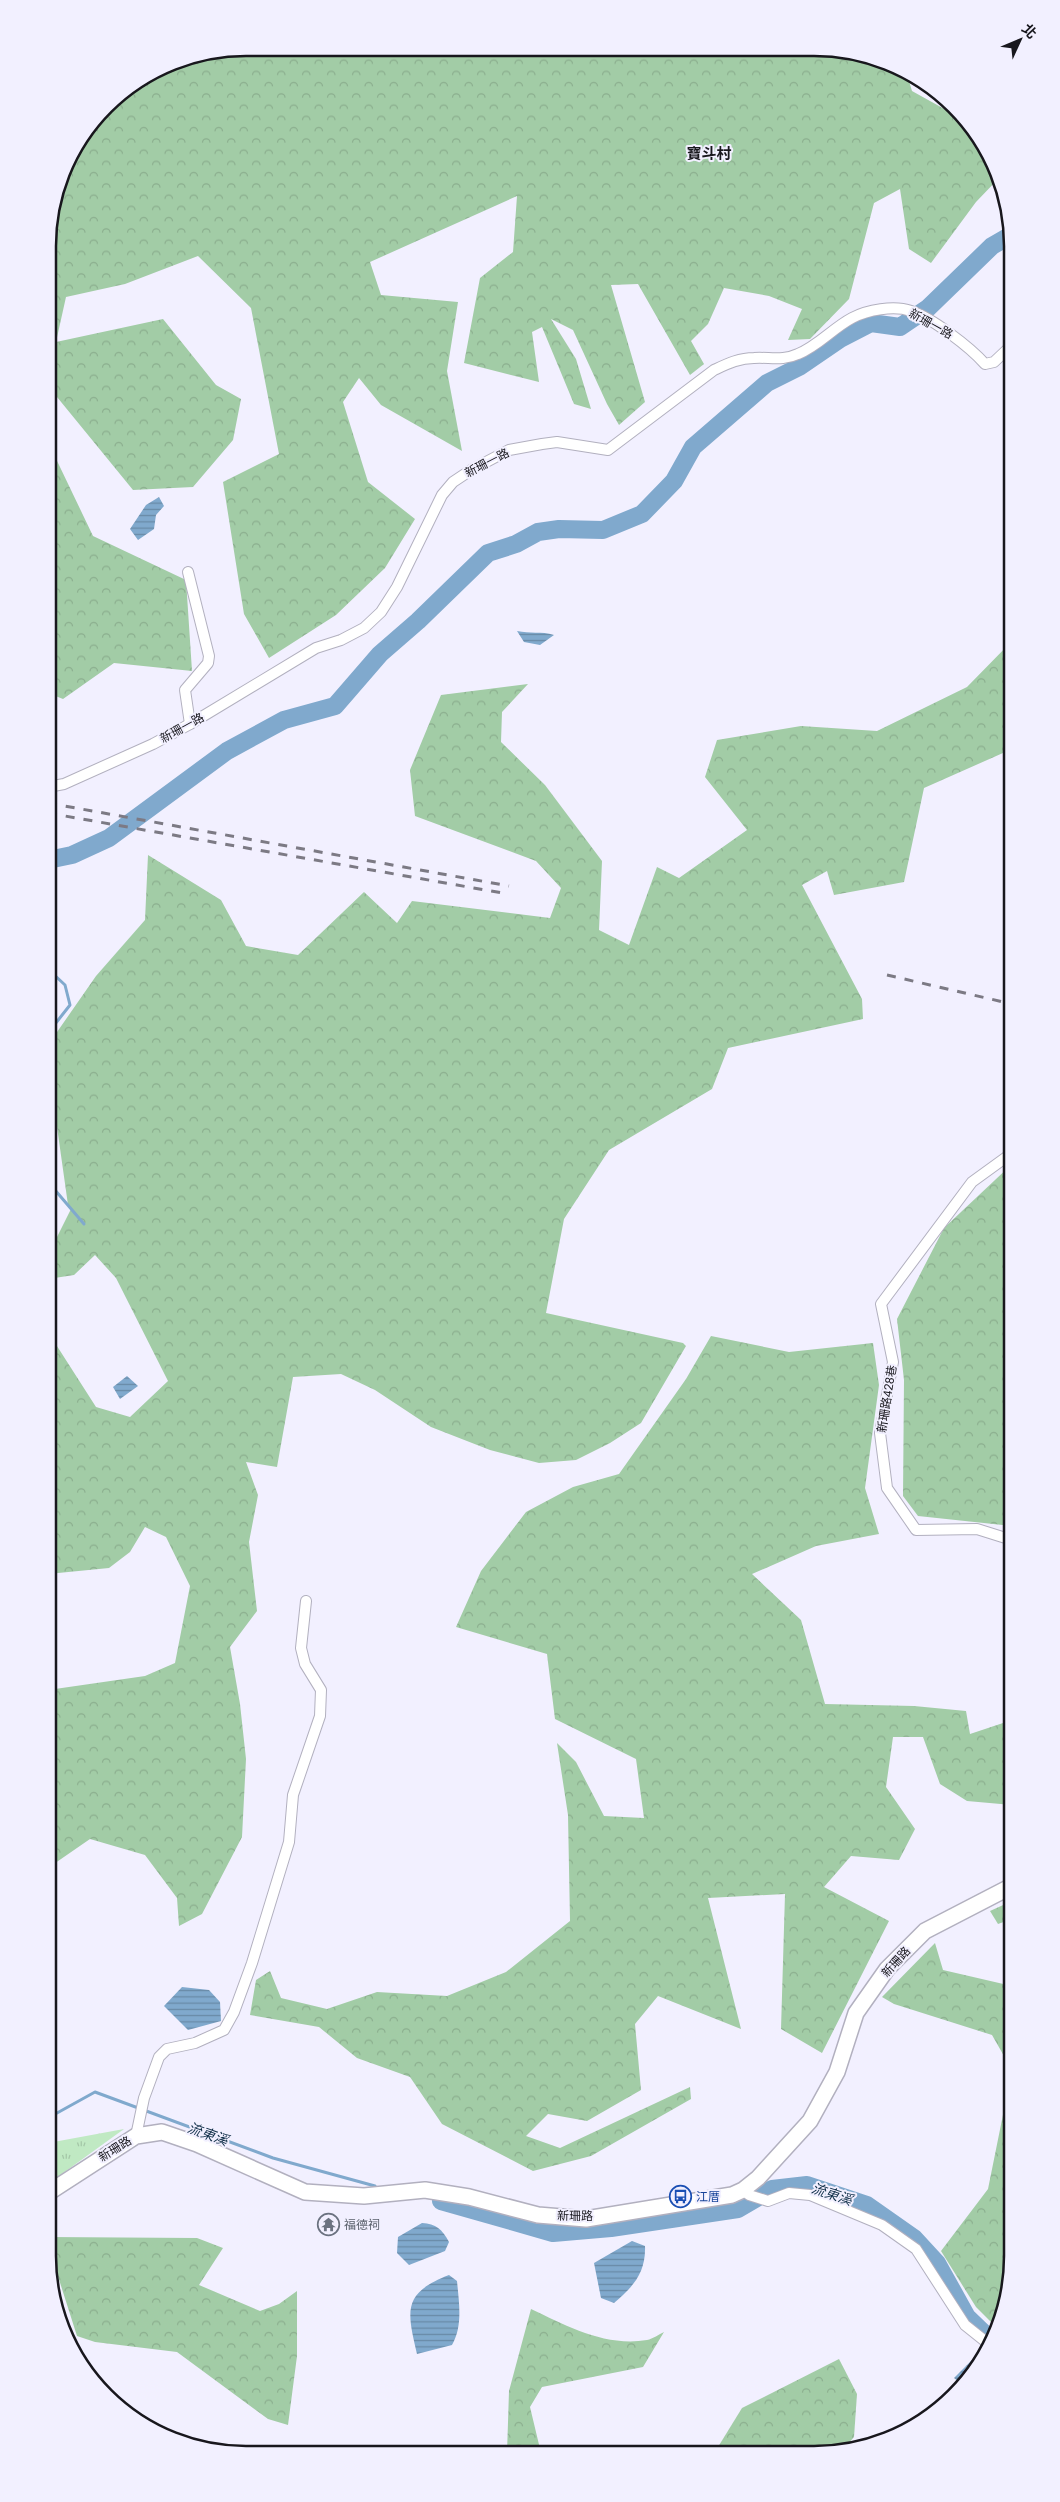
<svg xmlns="http://www.w3.org/2000/svg" width="1060" height="2502" viewBox="0 0 1060 2502" font-family="Roboto,'Noto Sans TC',sans-serif">
	<defs>
		<pattern id="forest-crowns" width="20" height="18" patternUnits="userSpaceOnUse" patternTransform="scale(1.25)"><rect width="20" height="18" fill="#a2cca6"/><path d="M2 6a3 3 0 1 1 6 0M12 15a3 3 0 1 1 6 0" fill="none" stroke="#8bae8e"/></pattern>
		<pattern id="park-tufts" width="24" height="20" patternUnits="userSpaceOnUse" patternTransform="scale(1.25)"><rect width="24" height="20" fill="#c0e9c3"/><path d="M3 7l-1-3M5 7V3M7 7l1-3M15 17l-1-3M17 17v-4M19 17l1-3" fill="none" stroke="#a4c7a7"/></pattern>
		<pattern id="water-rules" width="6" height="5" patternUnits="userSpaceOnUse" patternTransform="scale(1.25)"><rect width="6" height="5" fill="#80a9cd"/><path d="M0 2.5h6" fill="none" stroke="#6889a6"/></pattern>
	</defs>
	<rect width="100%" height="100%" fill="#f2f0ff"/>
	<g fill="url(#forest-crowns)">
		<path d="M246,48L853,51L902,68L906,71L912,91L966,121L986,147L999,178L976,202L931,263L909,249L900,189L874,203L849,299L810,339L788,340L802,309L769,296L724,288L708,324L691,341L704,364L690,375L638,284L611,285L645,402L619,425L607,404L573,330L551,319L576,359L591,409L574,404L542,327L532,332L539,382L464,363L480,278L513,252L517,196L370,262L381,295L458,302L447,371L462,451L381,405L359,378L343,402L368,482L415,519L385,568L336,615L269,658L244,614L223,482L279,454L251,308L198,256L125,284L66,297L56,342L163,319L216,385L241,399L233,440L193,487L133,490L48,386V232L68,158L115,97L170,62Z"/>
		<path d="M48,442L93,536L186,580L192,671L114,663L63,699L48,693Z"/>
		<path d="M1012,641V749L924,788L904,882L834,895L827,871L802,885L862,999L863,1019L728,1048L712,1089L609,1150L564,1219L546,1313L683,1343L686,1346L641,1423L610,1443L576,1460L539,1463L490,1450L431,1427L375,1390L341,1374L293,1377L277,1467L246,1462L258,1495L249,1542L257,1611L230,1647L240,1704L246,1759L242,1837L202,1914L179,1926L177,1898L145,1855L90,1839L48,1868V1690L145,1676L175,1663L190,1586L166,1537L145,1527L130,1552L109,1568L48,1574V1332L96,1407L130,1417L168,1381L116,1278L95,1255L74,1275L48,1279V1249H51L71,1209L68,1205L48,1063V1045L96,976L145,920L148,855L221,900L246,946L298,955L364,892L397,923L412,901L550,918L561,888L536,861L415,816L410,770L441,695L528,684L502,712L501,742L545,785L602,861L599,930L629,945L657,867L679,878L747,830L705,777L717,740L801,726L877,731L967,687Z"/>
		<path d="M1012,1164V1526L918,1516L903,1496L904,1380L897,1319L944,1228Z"/>
		<path d="M711,1336L789,1352L873,1343L879,1385L865,1488L879,1534L816,1546L752,1574L801,1620L825,1704L914,1706L966,1711L970,1734L1012,1720V1805L967,1801L940,1784L923,1737H893L886,1787L915,1829L899,1860L851,1856L824,1887L889,1921L822,2053L781,2029L785,1894L708,1898L741,2029L658,1996L635,2024L641,2090L587,2121L548,2114L526,2136L560,2148L690,2087L691,2099L591,2156L533,2171L442,2124L410,2077L357,2058L319,2027L250,2015L256,1980L270,1971L281,1998L327,2009L377,1992L447,1996L506,1972L570,1921L568,1815L557,1743L576,1762L604,1816L644,1818L636,1759L555,1719L547,1654L456,1627L481,1571L526,1512L573,1487L619,1474L686,1379Z"/>
		<path d="M1012,1901V1919L998,1924L990,1911Z"/>
		<path d="M935,1943L943,1970L1012,1986V2164L1009,2172L1012,2173V2269L998,2329L976,2307L941,2251L988,2189L1012,2070L992,2035L894,2004L882,1997Z"/>
		<path d="M48,2237L197,2238L223,2248L199,2285L260,2311L279,2304L297,2291V2356L288,2425L268,2419L177,2352L95,2342L77,2336L48,2245Z"/>
		<path d="M531,2309C567,2326 605,2347 647,2340C653,2339 659,2334 664,2332L643,2367L542,2387L530,2407L541,2453H507L509,2391Z"/>
		<path d="M839,2359L857,2394L854,2437L842,2451L814,2454H717L718,2447L742,2408Z"/>
	</g>
	<path fill="url(#park-tufts)" d="M124,2129L48,2184V2143Z"/>
	<g fill="url(#water-rules)">
		<path d="M159,497L164,506L156,515L154,529L138,540L130,529L146,505Z"/>
		<path d="M517,631C530,634 541,631 554,635L540,645L524,642Z"/>
		<path d="M127,1376L138,1386L120,1399L113,1387Z"/>
		<path d="M182,1987L209,1990L220,2002L221,2021L188,2030L164,2006Z"/>
		<path d="M422,2223C436,2224 442,2229 449,2242L445,2251L409,2265L397,2253L398,2237Z"/>
		<path d="M632,2241L645,2246C646,2273 633,2287 614,2303L601,2298L594,2263Z"/>
		<path d="M449,2275L457,2281C459,2303 463,2326 452,2345L417,2354C407,2311 402,2293 449,2275Z"/>
		<path d="M981,2351L985,2354L971,2377L963,2385L954,2378Z"/>
	</g>
	<g fill="none" stroke-linecap="round" stroke-linejoin="round">
		<g stroke="#80a9cd" stroke-width="3">
			<path d="M48,1033L70,1005L65,985L48,969"/>
			<path d="M48,1141L52,1088L48,1072"/>
			<path d="M48,1169L49,1183L84,1224"/>
			<path d="M48,2118L95,2092L273,2158L375,2186"/>
		</g>
		<g stroke="#80a9cd" stroke-width="18">
			<path d="M48,860L72,855L109,838L227,751L284,720L335,706L380,654L418,621L488,553L516,544L538,532L559,529L603,530L642,514L674,481L693,447L767,383L799,367L840,339L871,323L900,327L928,308L992,246L1011,235"/>
			<path d="M441,2201L553,2233L611,2228L738,2209L772,2189L807,2185L867,2205L914,2238L937,2263L967,2317L992,2341"/>
		</g>
		<defs>
			<g id="street">
				<path d="M188,572L209,656L208,663L185,690L190,724"/>
				<path d="M48,787L64,784L153,744L190,724L316,648L341,640L364,628L381,612L397,587L442,495L453,482L471,470L509,450L542,444L557,442L608,450L714,370C727,364 739,358 754,358C770,357 783,361 798,354C818,346 833,328 852,318C867,310 894,305 911,311C932,318 970,347 985,364L994,362L1012,345"/>
				<path d="M1012,1540L977,1529L916,1530L887,1488L880,1433L893,1362L881,1304L972,1182L1012,1153"/>
				<path d="M136,2136L144,2098L159,2057L167,2049L195,2043L224,2030L234,2012L252,1963L289,1842L293,1795L320,1716L321,1690L305,1664L301,1648L306,1601"/>
				<path d="M743,2190L749,2195L768,2201L789,2193L810,2195L882,2225L916,2249L965,2325L990,2345"/>
			</g>
			<path id="secondary" d="M48,2193L136,2136L162,2132L197,2144L305,2192L364,2196L425,2190L469,2197L538,2215L586,2219L732,2195L743,2190L758,2178L810,2121L837,2072L856,2013L887,1969L925,1931L1012,1886"/>
		</defs>
		<use href="#street" stroke="#b2b0bf" stroke-width="12"/>
		<use href="#secondary" stroke="#b2b0bf" stroke-width="18"/>
		<use href="#street" stroke="#fff" stroke-width="10"/>
		<use href="#secondary" stroke="#fff" stroke-width="15"/>
		<g stroke="#7c7a84" stroke-width="3" stroke-dasharray="9 9" stroke-linecap="butt">
			<path d="M48,803L509,886"/>
			<path d="M48,813L508,894"/>
			<path d="M887,975L1012,1004"/>
		</g>
	</g>
	<defs>
		<symbol id="bus-ring" viewBox="-11 -11 22 22"><circle r="9.5" fill="#f2f0ff" stroke="#1a4fb4" stroke-width="1.5"/><path d="M-5-6H5V4H4V6H2V4H-2V6H-4V4H-5ZM-3.5-4V0h7V-4ZM-3.5 1.2v1.5H-2V1.2ZM2 1.2v1.5H3.5V1.2Z" fill="#1a4fb4"/></symbol>
		<symbol id="temple-ring" viewBox="-11 -11 22 22"><circle r="9.5" fill="#f2f0ff" stroke="#6b7280" stroke-width="1.5"/><path d="M0-6L5-2H3V0L6.5 2.5H4V6H1.5V3h-3V6H-4V2.5H-6.5L-3 0V-2H-5Z" fill="#6b7280"/></symbol>
	</defs>
	<g fill-rule="evenodd">
		<use href="#bus-ring" x="668" y="2184" width="25" height="25"/>
		<use href="#temple-ring" x="316" y="2212" width="25" height="25"/>
	</g>
	<g text-anchor="middle" stroke-width="4" stroke-linejoin="round" paint-order="stroke">
		<g font-size="12" fill="#18171d" stroke="#f2f0ff">
			<text transform="translate(931 324) rotate(29)" y="4">新珊一路</text>
			<text transform="translate(487 463) rotate(-27)" y="4">新珊一路</text>
			<text transform="translate(182 728) rotate(-29)" y="4">新珊一路</text>
			<text transform="translate(887 1399) rotate(-81)" y="4">新珊路428巷</text>
			<text transform="translate(896 1962) rotate(-48)" y="4">新珊路</text>
			<text transform="translate(115 2149) rotate(-32)" y="4">新珊路</text>
			<text transform="translate(575 2216) rotate(1)" y="4">新珊路</text>
		</g>
		<g font-size="12" fill="#164399" stroke="#f2f0ff" text-anchor="start">
			<text x="696" y="2201">江厝</text>
		</g>
		<g font-size="12" fill="#5b616d" stroke="#f2f0ff" text-anchor="start">
			<text x="344" y="2229">福德祠</text>
		</g>
		<g font-size="14" font-style="italic" fill="#0f2e48" stroke="#f2f0ff">
			<text transform="translate(208 2134) rotate(20)" y="5">流東溪</text>
			<text transform="translate(832 2194) rotate(18)" y="5">流東溪</text>
		</g>
		<g font-size="15" font-weight="bold" fill="#18171d" stroke="#f2f0ff">
			<text x="709" y="159">寶斗村</text>
		</g>
	</g>
	<path d="M0 0H1060V2502H0ZM246 56H814A190 190 0 0 1 1004 246V2256A190 190 0 0 1 814 2446H246A190 190 0 0 1 56 2256V246A190 190 0 0 1 246 56Z" fill="#f2f0ff" fill-rule="evenodd"/>
	<path fill="none" stroke="#18171d" stroke-width="2.5" d="M246 56H814A190 190 0 0 1 1004 246V2256A190 190 0 0 1 814 2446H246A190 190 0 0 1 56 2256V246A190 190 0 0 1 246 56Z"/>
	<g transform="translate(1020 40) rotate(46)" stroke="#f2f0ff" stroke-width="4" paint-order="stroke">
	<path d="M0-4L9 19L0 12L-9 19Z" fill="#18171d"/>
	<text y="-8" font-size="14" font-weight="bold" text-anchor="middle" fill="#18171d">北</text>
	</g>
</svg>
